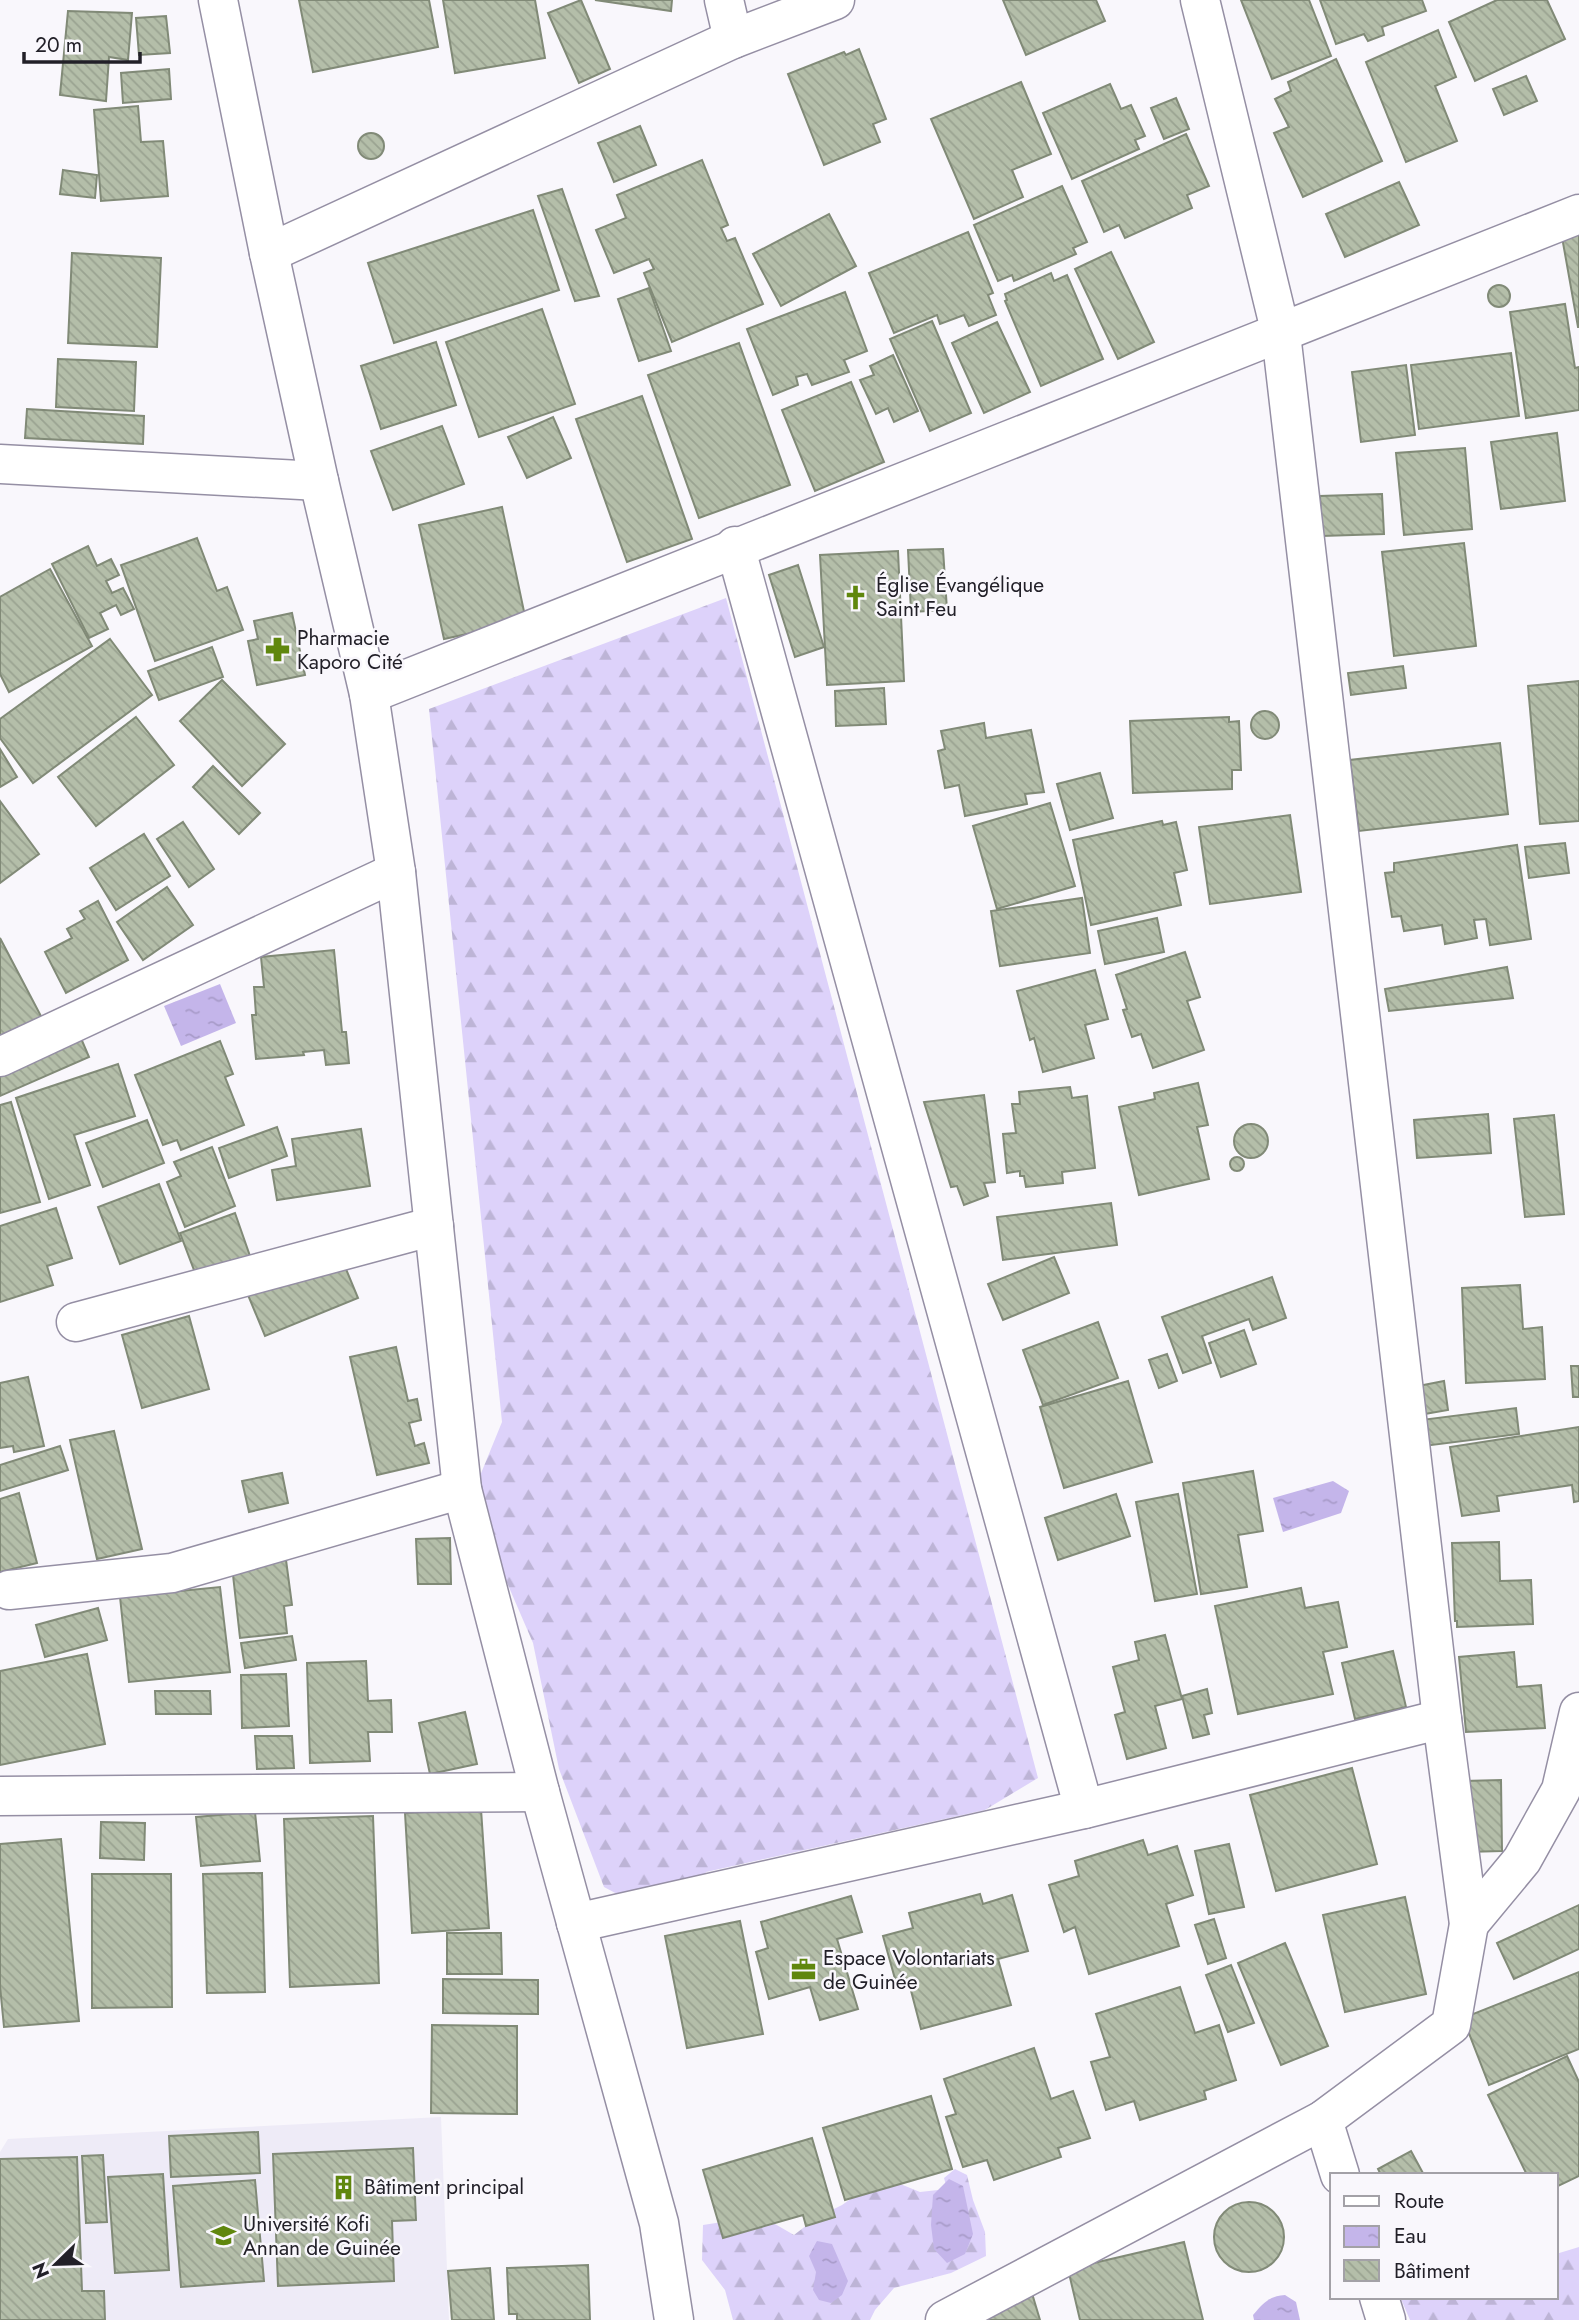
<svg xmlns="http://www.w3.org/2000/svg" width="1579" height="2320" viewBox="0 0 1579 2320" font-family="Jost,sans-serif">
	<defs>
		<pattern id="forest-firs" width="22" height="20" patternUnits="userSpaceOnUse" patternTransform="scale(1.75)"><rect width="22" height="20" fill="#ddd2fa"/><path d="M5 1l3.5 6h-7zM16 11l3.5 6h-7z" fill="#bdb4d6"/></pattern>
		<pattern id="water-ripples" width="26" height="14" patternUnits="userSpaceOnUse" patternTransform="scale(1.75)"><rect width="26" height="14" fill="#c4b5ea"/><path d="M2 4q2-2 4 0t4 0M15 11q2-2 4 0t4 0" fill="none" stroke="#a89bc9"/></pattern>
		<pattern id="building-back-hatch" width="6" height="6" patternUnits="userSpaceOnUse" patternTransform="scale(1.75)"><rect width="6" height="6" fill="#b4bea9"/><path d="M-1 5l2 2M0 0l6 6M5-1l2 2" fill="none" stroke="#9aa391"/></pattern>
	</defs>
	<rect width="100%" height="100%" fill="#f9f7fc"/>
	<path fill="#eeebf7" d="M441,2117L449,2320H0V2152L8,2139Z"/>
	<g fill="url(#forest-firs)">
		<path d="M726,598L1038,1778L985,1810L706,1872L692,1913L655,1914L604,1887L559,1769L533,1643L483,1527L475,1488L502,1422L429,709Z"/>
		<path d="M955,2169L967,2175L973,2200L985,2232L986,2256L951,2273L894,2288L875,2310L870,2320H733L725,2290L702,2260L703,2225L761,2216L794,2235L816,2218L842,2205L868,2187L888,2179L920,2192L947,2189L944,2178Z"/>
		<path d="M1579,2247V2320H1410L1401,2299L1408,2297H1556V2254Z"/>
	</g>
	<g fill="url(#water-ripples)">
		<path d="M220,984L236,1023L181,1046L164,1006Z"/>
		<path d="M1333,1481L1349,1491L1341,1513L1283,1532L1273,1498Z"/>
		<path d="M949,2179L963,2186L973,2234L965,2254L947,2263L934,2249L931,2225L933,2195Z"/>
		<path d="M817,2241L832,2244L848,2281L842,2295L831,2303L819,2300L813,2290L816,2272L809,2256Z"/>
		<path d="M1285,2295L1296,2302L1300,2320H1254L1253,2315C1263,2303 1269,2296 1285,2295Z"/>
	</g>
	<g fill="url(#building-back-hatch)" stroke="#818a77" stroke-width="2">
		<path d="M299,0H429L438,47L313,72Z"/>
		<path d="M443,0H535L545,58L455,73Z"/>
		<path d="M581,0L610,69L579,83L548,13Z"/>
		<path d="M595,0H672L671,11Z"/>
		<path d="M1003,0H1096L1105,21L1026,55Z"/>
		<path d="M1241,0H1309L1331,56L1272,79Z"/>
		<path d="M1320,0H1422L1426,11L1382,27L1384,35L1368,41L1364,34L1336,44Z"/>
		<path d="M1497,0H1547L1565,39L1475,81L1449,22Z"/>
		<path d="M68,11L132,13L128,60L109,57L106,101L60,95Z"/>
		<path d="M166,16L170,53L139,55L136,18Z"/>
		<path d="M1438,30L1456,77L1435,86L1457,141L1406,162L1366,62Z"/>
		<path d="M859,49L886,119L873,124L880,142L824,165L788,74L844,52L846,55Z"/>
		<path d="M1336,59L1382,161L1303,197L1274,133L1289,127L1275,99L1291,91L1288,82Z"/>
		<path d="M169,69L171,99L123,103L121,73Z"/>
		<path d="M1526,76L1537,101L1504,115L1493,89Z"/>
		<path d="M1021,82L1051,154L1012,170L1023,197L974,219L931,119Z"/>
		<path d="M1110,84L1121,109L1131,105L1145,136L1135,140L1139,149L1072,179L1043,113Z"/>
		<path d="M1176,98L1189,129L1164,139L1151,108Z"/>
		<path d="M138,106L141,142L163,141L168,196L101,201L94,110Z"/>
		<path d="M640,126L656,165L614,182L598,143Z"/>
		<circle cx="371" cy="146" r="13"/>
		<path d="M1186,134L1209,186L1187,195L1192,208L1125,238L1119,225L1104,232L1082,181Z"/>
		<path d="M702,160L728,225L721,228L727,241L735,238L763,304L672,342L644,273L654,269L649,259L614,273L596,230L626,218L617,195Z"/>
		<path d="M63,170L97,175L95,198L60,194Z"/>
		<path d="M1399,182L1419,225L1345,257L1326,214Z"/>
		<path d="M1062,186L1087,242L1073,248L1076,254L1014,281L1012,275L998,281L974,225Z"/>
		<path d="M562,189L599,296L575,301L538,196Z"/>
		<path d="M533,210L559,290L394,343L368,263Z"/>
		<path d="M829,214L856,266L781,306L753,254Z"/>
		<path d="M968,232L993,293L988,295L996,315L969,326L964,315L940,324L937,315L894,333L869,273Z"/>
		<path d="M1579,234V327H1578L1562,237Z"/>
		<path d="M1111,252L1154,342L1118,359L1075,269Z"/>
		<path d="M72,253L161,258L157,347L68,343Z"/>
		<path d="M1051,273L1054,281L1067,275L1103,359L1041,386L1005,301L1007,300L1005,294Z"/>
		<circle cx="1499" cy="296" r="11"/>
		<path d="M649,288L671,351L639,361L618,299Z"/>
		<path d="M845,292L867,351L844,360L849,372L812,385L807,374L796,377L798,385L773,395L747,329Z"/>
		<path d="M1565,304L1575,368L1579,367V410L1526,418L1510,312Z"/>
		<path d="M542,309L575,404L479,437L446,342Z"/>
		<path d="M932,321L971,413L930,431L890,339Z"/>
		<path d="M997,322L1030,392L984,413L952,343Z"/>
		<path d="M436,342L456,405L381,429L361,366Z"/>
		<path d="M739,343L790,485L699,518L648,375Z"/>
		<path d="M1511,353L1519,416L1419,429L1411,365Z"/>
		<path d="M893,355L918,411L894,422L888,408L876,414L860,380L874,375L870,366Z"/>
		<path d="M58,359L136,362L134,411L56,407Z"/>
		<path d="M1406,365L1415,435L1361,442L1352,372Z"/>
		<path d="M851,382L884,462L815,491L782,410Z"/>
		<path d="M642,396L692,539L627,562L576,419Z"/>
		<path d="M27,409L144,416L143,444L25,438Z"/>
		<path d="M553,417L571,458L527,478L508,437Z"/>
		<path d="M442,426L464,484L393,510L371,451Z"/>
		<path d="M1557,433L1565,501L1501,509L1491,442Z"/>
		<path d="M1465,448L1472,529L1404,535L1396,453Z"/>
		<path d="M1382,494L1384,534L1322,536L1320,496Z"/>
		<path d="M502,507L526,621L444,639L419,525Z"/>
		<path d="M197,538L217,591L227,587L243,630L155,661L121,565Z"/>
		<path d="M1464,543L1476,646L1394,656L1382,552Z"/>
		<path d="M88,546L97,566L111,559L119,575L106,581L112,593L123,588L134,609L121,615L116,605L100,613L108,629L89,638L52,564Z"/>
		<path d="M943,549L947,610L911,612L908,550Z"/>
		<path d="M898,551L904,681L827,685L820,555Z"/>
		<path d="M798,565L824,647L795,657L769,575Z"/>
		<path d="M50,569L92,646L9,692L0,674V597Z"/>
		<path d="M292,613L305,675L257,685L248,641L258,639L254,621Z"/>
		<path d="M110,639L152,695L33,783L0,738V719Z"/>
		<path d="M212,647L223,677L159,700L148,671Z"/>
		<path d="M1403,666L1406,688L1351,695L1348,673Z"/>
		<path d="M222,680L285,744L242,786L180,721Z"/>
		<path d="M1579,681V821L1540,824L1528,686Z"/>
		<path d="M884,688L886,724L836,726L835,691Z"/>
		<circle cx="1265" cy="725" r="14"/>
		<path d="M136,717L174,765L96,826L58,777Z"/>
		<path d="M1229,717V722L1239,721L1241,770H1232V789L1133,793L1130,721Z"/>
		<path d="M984,723L986,738L1031,730L1044,792L1025,794L1027,804L965,816L959,785L945,788L938,751L945,749L941,731Z"/>
		<path d="M1500,743L1508,814L1359,831L1350,760Z"/>
		<path d="M0,749L17,777L0,787Z"/>
		<path d="M213,766L260,813L239,834L193,787Z"/>
		<path d="M1100,773L1113,818L1070,830L1057,784Z"/>
		<path d="M0,801L39,854L0,883Z"/>
		<path d="M1050,803L1075,886L997,909L973,826Z"/>
		<path d="M1290,815L1301,892L1210,904L1199,827Z"/>
		<path d="M1162,821L1163,825L1176,822L1187,870L1174,873L1181,905L1091,925L1073,840Z"/>
		<path d="M183,822L214,869L189,887L157,839Z"/>
		<path d="M144,834L170,876L116,910L90,868Z"/>
		<path d="M1565,843L1569,873L1529,878L1525,847Z"/>
		<path d="M1517,845L1531,939L1490,945L1486,919L1474,920L1477,938L1445,944L1442,925L1404,931L1401,916L1392,917L1385,873L1394,872V863Z"/>
		<path d="M167,887L193,925L143,960L117,922Z"/>
		<path d="M1082,898L1090,953L1000,966L991,911Z"/>
		<path d="M98,901L128,960L66,993L45,952L72,938L67,929L85,919L80,911Z"/>
		<path d="M1157,918L1164,952L1105,964L1098,931Z"/>
		<path d="M0,938L43,1020L0,1043Z"/>
		<path d="M334,950L342,1032H346L349,1063L326,1065L324,1050L303,1052L304,1055L256,1059L252,1015H256L254,987H264L261,957Z"/>
		<path d="M1185,952L1200,997L1187,1001L1204,1050L1153,1068L1141,1034L1132,1037L1123,1010L1127,1009L1116,975Z"/>
		<path d="M1507,967L1513,998L1389,1011L1385,989Z"/>
		<path d="M1095,970L1108,1019L1085,1025L1094,1058L1043,1072L1034,1038L1030,1040L1017,991Z"/>
		<path d="M77,1029L89,1057L0,1096V1063Z"/>
		<path d="M220,1041L233,1074L225,1077L244,1125L181,1150L177,1140L163,1145L135,1075Z"/>
		<path d="M118,1064L135,1116L74,1135L90,1185L49,1199L16,1098Z"/>
		<path d="M1198,1083L1208,1125L1197,1127L1209,1179L1139,1195L1119,1107L1155,1099L1154,1093Z"/>
		<path d="M1070,1087L1072,1098L1087,1096L1095,1168L1062,1172L1063,1183L1026,1187L1024,1176H1020V1171L1007,1173L1003,1134L1016,1133L1012,1104H1020L1019,1092Z"/>
		<path d="M984,1095L995,1182L984,1183L988,1196L964,1205L957,1186L951,1187L924,1102Z"/>
		<path d="M11,1102L40,1202L0,1213V1105Z"/>
		<path d="M1488,1114L1491,1153L1417,1158L1414,1120Z"/>
		<path d="M1554,1115L1564,1214L1525,1217L1514,1119Z"/>
		<path d="M147,1120L164,1163L103,1187L86,1143Z"/>
		<circle cx="1251" cy="1141" r="17"/>
		<path d="M277,1127L287,1156L229,1178L219,1148Z"/>
		<path d="M361,1129L370,1186L277,1200L272,1170L296,1166L292,1139Z"/>
		<path d="M212,1147L235,1206L185,1227L167,1182L181,1176L174,1162Z"/>
		<circle cx="1237" cy="1164" r="7"/>
		<path d="M159,1184L181,1241L120,1264L98,1207Z"/>
		<path d="M1111,1203L1117,1245L1003,1260L997,1217Z"/>
		<path d="M56,1208L72,1258L47,1266L53,1285L0,1302V1226Z"/>
		<path d="M235,1213L251,1259L197,1278L180,1233Z"/>
		<path d="M341,1257L358,1298L265,1336L248,1295Z"/>
		<path d="M1054,1257L1069,1293L1003,1320L988,1284Z"/>
		<path d="M1272,1277L1286,1318L1253,1330L1249,1319L1202,1336L1211,1363L1183,1373L1162,1317Z"/>
		<path d="M1520,1285L1523,1329L1542,1327L1545,1379L1466,1383L1462,1288Z"/>
		<path d="M189,1316L209,1389L142,1408L122,1335Z"/>
		<path d="M1098,1322L1118,1378L1043,1405L1023,1350Z"/>
		<path d="M1244,1330L1256,1364L1221,1377L1209,1343Z"/>
		<path d="M396,1347L408,1401L417,1399L421,1420L409,1423L415,1446L424,1443L429,1463L377,1475L350,1357Z"/>
		<path d="M1167,1354L1177,1381L1159,1388L1149,1360Z"/>
		<path d="M1571,1366H1579V1397H1573Z"/>
		<path d="M28,1377L44,1446L14,1452L13,1446L0,1448V1383Z"/>
		<path d="M1128,1381L1152,1462L1064,1488L1040,1407Z"/>
		<path d="M1444,1381L1448,1410L1413,1416L1408,1388Z"/>
		<path d="M1516,1408L1519,1434L1424,1446L1421,1420Z"/>
		<path d="M1579,1427V1501L1574,1502L1572,1485L1497,1496L1499,1511L1462,1516L1450,1447Z"/>
		<path d="M114,1431L142,1549L97,1559L70,1440Z"/>
		<path d="M60,1446L68,1470L0,1491V1465Z"/>
		<path d="M1253,1471L1263,1531L1238,1535L1247,1587L1201,1594L1183,1483Z"/>
		<path d="M282,1473L288,1503L249,1512L242,1481Z"/>
		<path d="M19,1493L37,1563L0,1572V1499Z"/>
		<path d="M1116,1494L1130,1536L1058,1560L1045,1518Z"/>
		<path d="M1178,1494L1197,1594L1155,1601L1136,1502Z"/>
		<path d="M450,1538L451,1584H418L416,1539Z"/>
		<path d="M1499,1542L1500,1581L1531,1580L1533,1624L1457,1627V1621H1455L1452,1543Z"/>
		<path d="M286,1560L292,1605L284,1606L287,1633L240,1638L232,1566Z"/>
		<path d="M220,1587L230,1672L129,1682L120,1597Z"/>
		<path d="M1301,1588L1305,1608L1338,1602L1347,1647L1323,1652L1333,1694L1238,1714L1215,1606Z"/>
		<path d="M98,1608L107,1640L45,1657L36,1625Z"/>
		<path d="M1165,1635L1182,1699L1155,1706L1166,1748L1127,1759L1115,1715L1125,1712L1113,1667L1139,1660L1135,1642Z"/>
		<path d="M292,1636L296,1660L245,1668L241,1643Z"/>
		<path d="M1393,1651L1406,1707L1355,1719L1342,1663Z"/>
		<path d="M1514,1652L1517,1687L1541,1685L1545,1728L1466,1732L1459,1657Z"/>
		<path d="M87,1654L105,1744L0,1765V1671Z"/>
		<path d="M366,1661L368,1701L391,1700L392,1732H368L370,1761L310,1763L307,1663Z"/>
		<path d="M286,1674L289,1726L242,1728L241,1675Z"/>
		<path d="M1207,1689L1212,1713L1204,1715L1209,1734L1193,1738L1182,1696Z"/>
		<path d="M155,1691H210L211,1714H156Z"/>
		<path d="M465,1712L477,1764L430,1774L419,1723Z"/>
		<path d="M255,1736H292L294,1768L257,1769Z"/>
		<path d="M1352,1768L1377,1864L1276,1891L1250,1795Z"/>
		<path d="M1501,1780L1502,1851L1465,1852L1464,1781Z"/>
		<path d="M481,1809L489,1928L412,1933L405,1813Z"/>
		<path d="M255,1812L260,1861L201,1866L196,1817Z"/>
		<path d="M373,1816L379,1983L290,1987L284,1819Z"/>
		<path d="M101,1822L145,1823L144,1860L100,1858Z"/>
		<path d="M61,1839L79,2021L4,2027L0,1986V1844Z"/>
		<path d="M1143,1840L1148,1855L1177,1846L1193,1895L1166,1904L1179,1946L1089,1974L1075,1927L1064,1932L1049,1885L1079,1876L1075,1861Z"/>
		<path d="M1229,1844L1244,1907L1209,1914L1195,1851Z"/>
		<path d="M262,1873L265,1992L207,1993L203,1874Z"/>
		<path d="M92,1874H171L172,2007L92,2008Z"/>
		<path d="M980,1894L983,1904L1012,1895L1028,1951L998,1959L1011,2005L921,2029L909,1983L897,1986L883,1936L913,1928L909,1913Z"/>
		<path d="M851,1896L862,1932L837,1939L858,2009L820,2020L810,1987L769,1999L756,1952L768,1948L761,1922Z"/>
		<path d="M1405,1897L1426,1994L1345,2012L1323,1915Z"/>
		<path d="M1579,1905V1949L1514,1979L1497,1943Z"/>
		<path d="M1214,1919L1226,1958L1208,1964L1195,1925Z"/>
		<path d="M740,1921L763,2034L687,2048L665,1936Z"/>
		<path d="M447,1933H501L502,1974H447Z"/>
		<path d="M1285,1943L1328,2046L1281,2065L1238,1963Z"/>
		<path d="M1231,1965L1254,2023L1228,2032L1206,1975Z"/>
		<path d="M1579,1972V2049L1489,2085L1463,2018Z"/>
		<path d="M443,1979L538,1980V2014L443,2013Z"/>
		<path d="M1180,1987L1195,2033L1219,2025L1236,2080L1204,2091L1206,2099L1140,2120L1134,2101L1106,2110L1091,2062L1110,2057L1096,2014Z"/>
		<path d="M432,2025L517,2026V2114L431,2113Z"/>
		<path d="M1034,2048L1051,2099L1073,2091L1090,2138L1058,2148L1061,2157L994,2180L987,2160L963,2167L946,2117L956,2114L944,2079Z"/>
		<path d="M1567,2056L1579,2082V2176L1556,2187V2175H1527L1488,2095Z"/>
		<path d="M931,2096L952,2169L845,2200L823,2128Z"/>
		<path d="M258,2132L260,2173L171,2177L169,2136Z"/>
		<path d="M812,2138L835,2217L806,2226L803,2215L723,2238L703,2170Z"/>
		<path d="M413,2148L416,2220L392,2221L394,2281L278,2286L273,2154Z"/>
		<path d="M1411,2151L1424,2175H1381L1378,2169Z"/>
		<path d="M103,2155L107,2222L86,2223L82,2156Z"/>
		<path d="M77,2157L82,2291H104L105,2320H0V2159Z"/>
		<path d="M163,2174L169,2270L115,2273L108,2177Z"/>
		<path d="M255,2180L264,2281L181,2287L173,2186Z"/>
		<circle cx="1249" cy="2237" r="35"/>
		<path d="M1184,2242L1203,2320H1080L1068,2269Z"/>
		<path d="M588,2265L590,2320H517V2314H509L507,2268Z"/>
		<path d="M490,2268L494,2320H452L448,2271Z"/>
		<path d="M1031,2290L1040,2320H988L983,2304Z"/>
	</g>
	<g fill="none" stroke-linecap="round" stroke-linejoin="round">
		<defs>
			<g id="minor">
				<path d="M218,0L269,253L319,481L369,694L396,872L462,1489L540,1792L659,2223L674,2320"/>
				<path d="M724,0L733,39"/>
				<path d="M269,253L733,39L835,0"/>
				<path d="M0,464L319,481"/>
				<path d="M735,546L1084,1809"/>
				<path d="M369,694C772,532 1176,376 1579,214"/>
				<path d="M0,1057L396,872"/>
				<path d="M76,1322L434,1226"/>
				<path d="M9,1590L172,1573L462,1489"/>
				<path d="M0,1796L540,1792"/>
				<path d="M576,1923L1084,1809L1442,1719"/>
				<path d="M1469,1924L1522,1860L1561,1790L1579,1712"/>
				<path d="M1323,2120L1340,2175"/>
				<path d="M1379,2297L1386,2320"/>
				<path d="M945,2320L1323,2120L1451,2025L1469,1924L1442,1719L1281,334L1200,0"/>
			</g>
		</defs>
		<use href="#minor" stroke="#958fa4" stroke-width="41"/>
		<use href="#minor" stroke="#fff" stroke-width="38"/>
	</g>
	<defs>
		<symbol id="church-bare" viewBox="-9 -9 18 18"><path d="M-1.2-6h2.4v3.5h3.3v2.4h-3.3V6h-2.4V-.1h-3.3v-2.4h3.3Z" fill="#60870e" stroke="#f9f7fc" stroke-width="2.5" paint-order="stroke"/></symbol>
		<symbol id="pharmacy-bare" viewBox="-9 -9 18 18"><path d="M-2-6h4v4h4v4h-4v4h-4v-4h-4v-4h4Z" fill="#60870e" stroke="#f9f7fc" stroke-width="2.5" paint-order="stroke"/></symbol>
		<symbol id="office-bare" viewBox="-9 -9 18 18"><path d="M-6-3h4V-5.5h4V-3h4V5H-6ZM-1-4.5V-3h2v-1.5ZM-6 0V1H6V0Z" fill="#60870e" stroke="#f9f7fc" stroke-width="2.5" paint-order="stroke"/></symbol>
		<symbol id="building-bare" viewBox="-9 -9 18 18"><path d="M-4-6H4V6H1V3H-1V6H-4ZM-2.5-4.3h1.7v1.8h-1.7ZM.8-4.3h1.7v1.8H.8ZM-2.5-1h1.7V.8h-1.7ZM.8-1h1.7V.8H.8Z" fill="#60870e" stroke="#f9f7fc" stroke-width="2.5" paint-order="stroke"/></symbol>
		<symbol id="university-bare" viewBox="-9 -9 18 18"><path d="M0-5L7-2L0 1L-7-2ZM-4 1L0 2.5L4 1V4Q0 6-4 4Z" fill="#60870e" stroke="#f9f7fc" stroke-width="2.5" paint-order="stroke"/></symbol>
	</defs>
	<g fill-rule="evenodd">
		<use href="#church-bare" x="838" y="580" width="35" height="35"/>
		<use href="#pharmacy-bare" x="260" y="632" width="35" height="35"/>
		<use href="#office-bare" x="786" y="1952" width="35" height="35"/>
		<use href="#building-bare" x="326" y="2170" width="35" height="35"/>
		<use href="#university-bare" x="206" y="2218" width="35" height="35"/>
	</g>
	<g text-anchor="middle" stroke-width="5" stroke-linejoin="round" paint-order="stroke">
		<g font-size="21" fill="#222028" stroke="#f9f7fc" text-anchor="start">
			<text x="876" y="592">Église Évangélique<tspan x="876" dy="24">Saint Feu</tspan></text>
			<text x="297" y="645">Pharmacie<tspan x="297" dy="24">Kaporo Cité</tspan></text>
			<text x="823" y="1965">Espace Volontariats<tspan x="823" dy="24">de Guinée</tspan></text>
			<text x="364" y="2194">Bâtiment principal</text>
			<text x="243" y="2231">Université Kofi<tspan x="243" dy="24">Annan de Guinée</tspan></text>
		</g>
	</g>
	<rect x="1330" y="2173" width="228" height="126" fill="#f9f7fc" stroke="#a3a1a7" stroke-width="2"/>
	<rect x="1344" y="2196" width="35" height="10" fill="#ffffff" stroke="#a3a1a7" stroke-width="2"/>
	<text x="1394" y="2208" font-size="21" fill="#222028">Route</text>
	<rect x="1344" y="2226" width="35" height="21" fill="url(#water-ripples)" stroke="#a3a1a7" stroke-width="2"/>
	<text x="1394" y="2243" font-size="21" fill="#222028">Eau</text>
	<rect x="1344" y="2260" width="35" height="21" fill="url(#building-back-hatch)" stroke="#a3a1a7" stroke-width="2"/>
	<text x="1394" y="2278" font-size="21" fill="#222028">Bâtiment</text>
	<g transform="translate(56 2264) rotate(247)" stroke="#f9f7fc" stroke-width="5" paint-order="stroke">
	<path d="M0-5L12 26L0 18L-12 26Z" fill="#222028"/>
	<text y="-10" font-size="19" font-weight="bold" text-anchor="middle" fill="#222028">N</text>
	</g>
	<path d="M24 52v10h116v-10" fill="none" stroke="#222028" stroke-width="3.5"/>
	<text x="35" y="52" font-size="21" fill="#222028" stroke="#f9f7fc" stroke-width="5" paint-order="stroke">20 m</text>
</svg>
